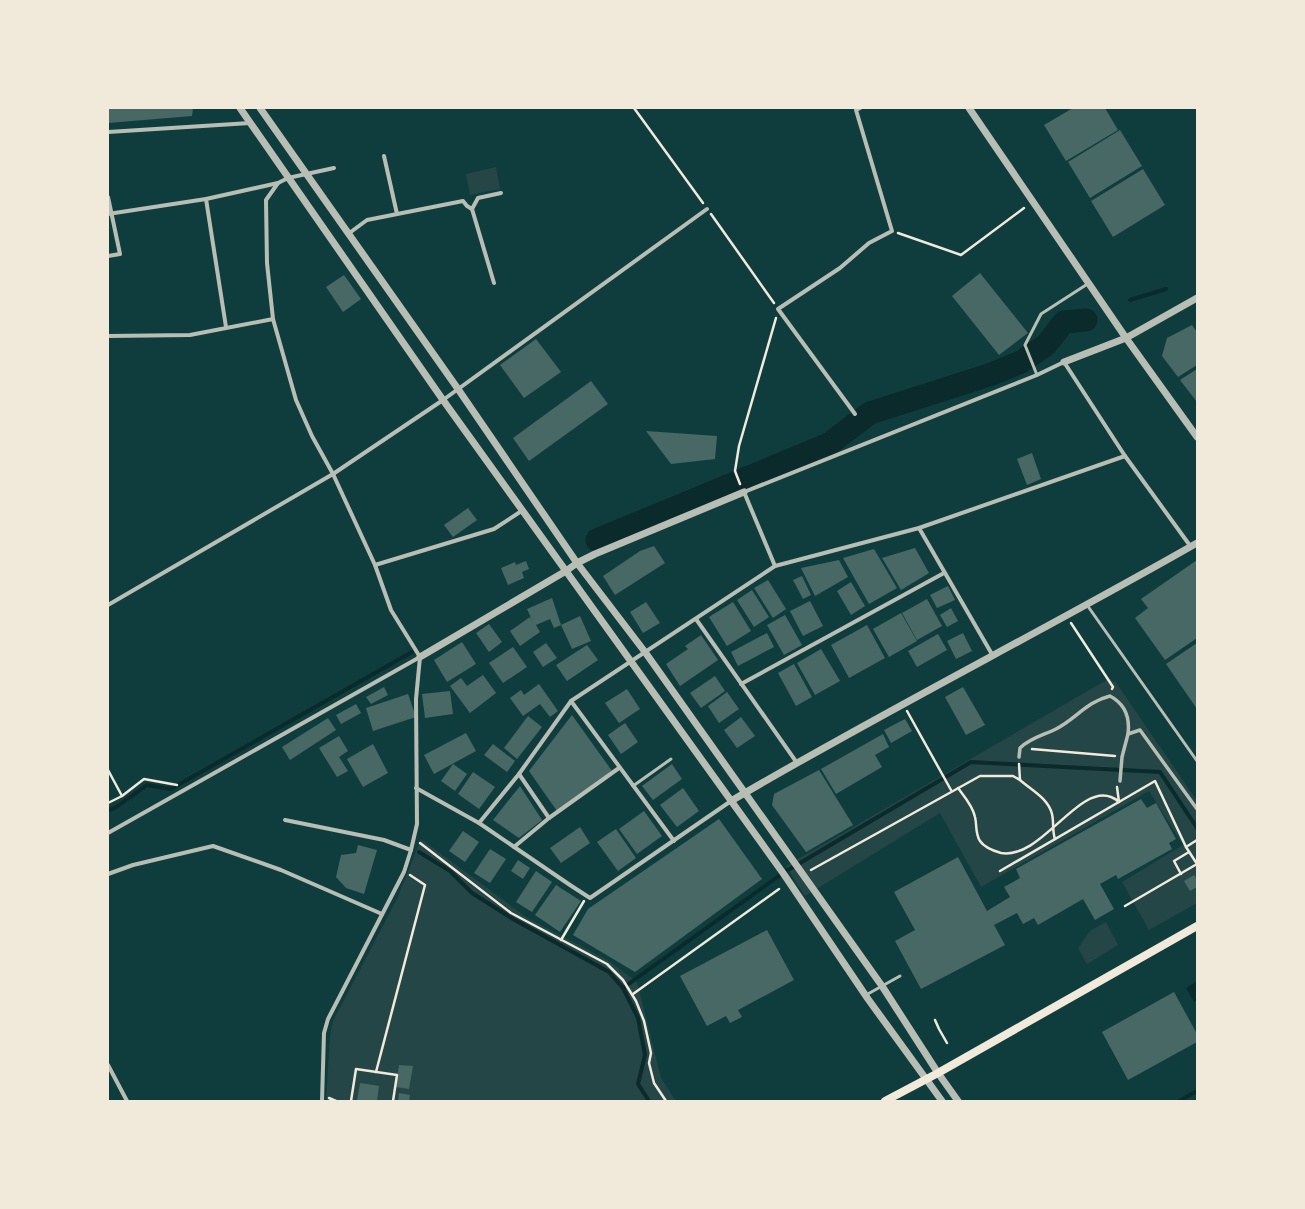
<svg xmlns="http://www.w3.org/2000/svg" width="1305" height="1209" viewBox="0 0 1305 1209" font-family="'Nunito Sans',sans-serif">
	<rect width="100%" height="100%" fill="#0f3d3e"/>
	<g fill="#244646">
		<path d="M496,167L500,189L470,195L466,174Z"/>
		<path d="M1110,678L1113,682L1115,681L1197,801V903L1149,930L1122,882L1183,845L1149,791L981,887L940,813L805,896L786,866Z"/>
		<path d="M421,839L526,917L609,961L637,982L661,1078L676,1101H326L330,1035L333,1021L397,899Z"/>
		<path d="M1106,922L1118,945L1087,964L1078,948L1090,931Z"/>
	</g>
	<path fill="#0a2a2b" d="M1197,981V1000L1194,1002L1186,988Z"/>
	<g fill="none" stroke-linecap="round" stroke-linejoin="round">
		<g stroke="#0a2a2b" stroke-width="4">
			<path d="M1130,300L1166,289"/>
			<path d="M108,810L115,808L147,785L171,789L412,652"/>
			<path d="M419,852L450,871L472,893L513,919L609,972L623,988L638,1018L645,1055L638,1084L649,1101"/>
			<path d="M623,988L783,873L971,762L1160,772L1197,828"/>
			<path d="M1179,1101L1197,1091"/>
		</g>
		<path stroke="#0a2a2b" stroke-width="23" d="M597,540L829,444L870,413L992,374L1021,362L1046,345L1064,322L1086,320"/>
	</g>
	<g fill="#486865">
		<path d="M108,108H193L192,116L108,123Z"/>
		<path d="M1073,108H1105L1118,130L1066,161L1044,125Z"/>
		<path d="M1120,130L1142,166L1090,198L1068,162Z"/>
		<path d="M1143,169L1165,205L1113,237L1091,201Z"/>
		<path d="M980,273L1028,333L999,355L952,296Z"/>
		<path d="M344,275L361,299L343,312L326,287Z"/>
		<path d="M1192,325L1197,332V365L1178,377L1162,356L1167,338Z"/>
		<path d="M536,339L561,372L524,398L500,365Z"/>
		<path d="M1197,369V402L1180,380Z"/>
		<path d="M591,381L608,404L529,461L513,438Z"/>
		<path d="M646,431L717,436L715,459L671,464Z"/>
		<path d="M1032,453L1041,479L1027,485L1017,459Z"/>
		<path d="M468,508L477,520L453,537L444,525Z"/>
		<path d="M654,546L665,563L615,595L603,576L640,551Z"/>
		<path d="M915,548L929,573L901,590L882,558Z"/>
		<path d="M874,549L897,588L869,604L843,558Z"/>
		<path d="M839,560L848,577L815,596L801,568Z"/>
		<path d="M1197,560V638L1165,660L1135,618L1148,608L1141,599Z"/>
		<path d="M526,561L529,569L522,572L524,578L508,585L501,568L515,562L516,565Z"/>
		<path d="M802,576L811,595L803,599L793,580Z"/>
		<path d="M768,580L786,609L773,618L754,588Z"/>
		<path d="M851,582L865,606L851,615L837,591Z"/>
		<path d="M948,586L955,600L937,608L930,595Z"/>
		<path d="M752,590L769,617L754,627L737,600Z"/>
		<path d="M552,598L561,625L580,616L591,641L572,649L561,625L554,628L550,619L536,625L540,632L520,646L510,631L530,617L532,620L527,609Z"/>
		<path d="M927,599L942,626L917,640L902,613Z"/>
		<path d="M810,601L823,626L803,636L790,611Z"/>
		<path d="M646,602L660,623L643,633L630,612Z"/>
		<path d="M733,602L751,631L727,646L709,617Z"/>
		<path d="M951,608L958,621L947,627L940,615Z"/>
		<path d="M901,613L917,641L889,657L873,629Z"/>
		<path d="M785,615L802,645L784,655L767,625Z"/>
		<path d="M489,624L502,642L489,652L476,633Z"/>
		<path d="M867,625L885,658L849,678L831,645Z"/>
		<path d="M767,633L774,647L738,666L731,652Z"/>
		<path d="M963,633L972,651L956,659L947,641Z"/>
		<path d="M938,634L947,650L917,667L908,651Z"/>
		<path d="M701,635L718,660L680,686L666,664L688,649L685,646Z"/>
		<path d="M462,642L476,664L447,682L434,660Z"/>
		<path d="M546,643L557,658L543,667L533,652Z"/>
		<path d="M1197,643V709L1166,664Z"/>
		<path d="M587,645L598,660L567,681L556,665Z"/>
		<path d="M513,647L527,667L503,683L489,663Z"/>
		<path d="M821,649L840,681L815,695L797,663Z"/>
		<path d="M794,664L812,697L796,706L778,673Z"/>
		<path d="M483,675L496,693L470,713L450,686L461,678L467,686Z"/>
		<path d="M715,676L725,691L701,708L690,693Z"/>
		<path d="M539,684L558,711L550,717L540,704L523,716L510,698L521,690L524,695Z"/>
		<path d="M384,687L388,695L371,704L366,697Z"/>
		<path d="M963,687L985,725L966,735L945,697Z"/>
		<path d="M627,689L640,709L619,723L605,703Z"/>
		<path d="M450,691L453,714L425,718L422,694Z"/>
		<path d="M727,692L739,709L719,723L708,706Z"/>
		<path d="M408,694L416,717L373,731L366,708Z"/>
		<path d="M356,704L361,713L341,724L336,715Z"/>
		<path d="M572,715L612,771L557,811L529,771Z"/>
		<path d="M528,716L542,727L517,759L504,748Z"/>
		<path d="M741,717L755,736L737,748L724,730Z"/>
		<path d="M328,718L336,730L290,760L282,747Z"/>
		<path d="M905,719L912,731L891,743L884,730Z"/>
		<path d="M625,723L638,742L621,754L608,735Z"/>
		<path d="M466,733L476,751L434,774L424,755Z"/>
		<path d="M883,734L889,747L875,755L882,767L836,794L821,769Z"/>
		<path d="M339,736L348,751L339,757L348,771L337,777L319,748Z"/>
		<path d="M373,744L388,773L363,787L347,759Z"/>
		<path d="M493,744L515,761L507,772L484,755Z"/>
		<path d="M453,764L467,774L455,791L441,781Z"/>
		<path d="M672,764L682,779L653,800L642,786Z"/>
		<path d="M819,770L853,825L806,852L772,805L774,794Z"/>
		<path d="M473,772L495,787L479,809L458,794Z"/>
		<path d="M520,786L542,820L519,838L493,820Z"/>
		<path d="M683,788L699,811L677,827L660,805Z"/>
		<path d="M1141,799L1147,808L1156,803L1176,839L1169,843L1172,849L1118,879L1116,875L1100,884L1114,909L1095,920L1083,899L1038,925L1034,918L1023,924L1017,913L994,925L1005,945L921,989L895,941L915,930L894,892L958,857L987,911L1010,897L1004,887L1020,878L1016,869Z"/>
		<path d="M644,811L662,836L637,854L619,829Z"/>
		<path d="M719,819L762,879L635,972L573,935L588,909Z"/>
		<path d="M580,827L590,843L561,863L550,848Z"/>
		<path d="M616,829L636,858L618,871L597,842Z"/>
		<path d="M463,831L479,842L465,862L449,851Z"/>
		<path d="M358,845L377,850L364,894L346,888L336,877L341,855L356,853Z"/>
		<path d="M490,849L506,859L490,883L474,873Z"/>
		<path d="M518,860L530,868L523,879L511,871Z"/>
		<path d="M536,871L552,882L532,912L516,902Z"/>
		<path d="M1194,875L1197,879V887L1190,891L1184,881Z"/>
		<path d="M556,885L581,901L560,932L535,915Z"/>
		<path d="M767,930L794,980L738,1010L742,1017L730,1023L726,1016L707,1026L680,976Z"/>
		<path d="M1174,992L1197,1034V1042L1128,1080L1102,1032Z"/>
		<path d="M399,1065L413,1066L409,1089L396,1087Z"/>
		<path d="M360,1083L379,1086L377,1101H357Z"/>
		<path d="M399,1093L410,1095L409,1101H398Z"/>
	</g>
	<g fill="none" stroke-linecap="round" stroke-linejoin="round">
		<g stroke="#f1e9da" stroke-width="2.5">
			<path d="M634,108L703,203"/>
			<path d="M711,214L774,303"/>
			<path d="M898,233L961,255L1024,208"/>
			<path d="M740,484L735,471L739,446L776,318"/>
			<path d="M1071,623L1113,687L1112,689"/>
			<path d="M907,711L951,790"/>
			<path d="M1032,749L1115,756"/>
			<path d="M108,770L122,796"/>
			<path d="M1020,780C1031,790 1048,798 1052,814C1054,822 1052,831 1055,839"/>
			<path d="M958,788C964,796 973,806 975,817C977,824 975,834 980,841C984,847 994,851 1001,853C1041,860 1078,784 1111,797C1114,798 1117,800 1119,802L1117,787"/>
			<path d="M108,803L122,796L144,779L177,785"/>
			<path d="M420,843L511,913L607,964L623,980L636,1001L644,1021L651,1053L649,1063L654,1083L666,1101"/>
			<path d="M1186,847L1197,840"/>
			<path d="M811,870L980,776H1013L1020,780L1019,764"/>
			<path d="M1000,871L1155,781L1186,847L1197,864"/>
			<path d="M1181,874L1174,861L1189,852"/>
			<path d="M1125,906L1197,864"/>
			<path d="M561,940L584,901"/>
			<path d="M633,994L779,889"/>
			<path d="M935,1020L939,1029L947,1043"/>
			<path d="M376,1072L425,885L410,875"/>
			<path d="M329,1098L336,1101"/>
			<path d="M351,1101L356,1069L397,1075L393,1101"/>
		</g>
		<g stroke="#b8beb3" stroke-width="3">
			<path d="M1037,375L1025,345L1041,314L1089,283"/>
			<path d="M1087,605L1197,761"/>
			<path d="M633,786L671,759"/>
			<path d="M866,995L900,976"/>
		</g>
		<g stroke="#b8beb3" stroke-width="3.5">
			<path d="M1019,757L1020,748C1030,738 1044,735 1056,729C1076,719 1086,702 1110,696C1125,704 1130,718 1128,734L1140,730L1197,809"/>
			<path d="M1120,781L1122,757L1128,734"/>
		</g>
		<g stroke="#b8beb3" stroke-width="4">
			<path d="M108,132L250,123"/>
			<path d="M384,156L397,214"/>
			<path d="M278,183L266,200L267,263L273,319L296,400L312,436L333,474L375,565L391,610L420,657L416,699L417,824L411,850L404,872L328,1019L324,1033L322,1101"/>
			<path d="M108,197L120,254L108,256"/>
			<path d="M206,199L226,327"/>
			<path d="M472,209L494,283"/>
			<path d="M108,214L206,199L278,183L288,178L334,168"/>
			<path d="M348,234L367,220L463,201L467,206L472,209L478,198L501,193"/>
			<path d="M108,336L190,335L273,319"/>
			<path d="M855,414L778,309L840,268L869,243L892,231L856,110L860,108"/>
			<path d="M919,528L993,656"/>
			<path d="M375,565L494,529L523,510"/>
			<path d="M775,566L744,492L1037,375L1064,362L1125,456L1191,547"/>
			<path d="M108,605L333,474L443,400L707,209"/>
			<path d="M696,619L797,763"/>
			<path d="M741,684L944,573"/>
			<path d="M571,701L674,841"/>
			<path d="M519,774L549,818"/>
			<path d="M416,788L479,823L570,885L590,898L731,801"/>
			<path d="M285,820L384,840L411,850"/>
			<path d="M479,823L519,774L571,701L775,566L919,528L1125,456"/>
			<path d="M108,833L420,657"/>
			<path d="M514,847L549,818L619,768"/>
			<path d="M108,874L133,865L213,846L281,870L382,914"/>
			<path d="M108,1065L127,1101"/>
		</g>
		<g stroke="#b8beb3" stroke-width="7">
			<path d="M240,108L443,400L783,873L868,999L942,1101"/>
			<path d="M260,108L458,389L577,563L645,652L882,986L938,1073L958,1101"/>
			<path d="M969,108L1126,338L1197,437"/>
			<path d="M1064,362L1126,338L1197,298"/>
			<path d="M420,657L566,571L577,563L595,554L744,492"/>
			<path d="M731,801C884,711 1043,631 1197,543"/>
		</g>
		<path stroke="#f1e9da" stroke-width="8" d="M885,1101L938,1073L1197,926"/>
	</g>
	<rect width="1305" height="1209" fill="none" stroke="#f1e9da" stroke-width="218"/>
</svg>
